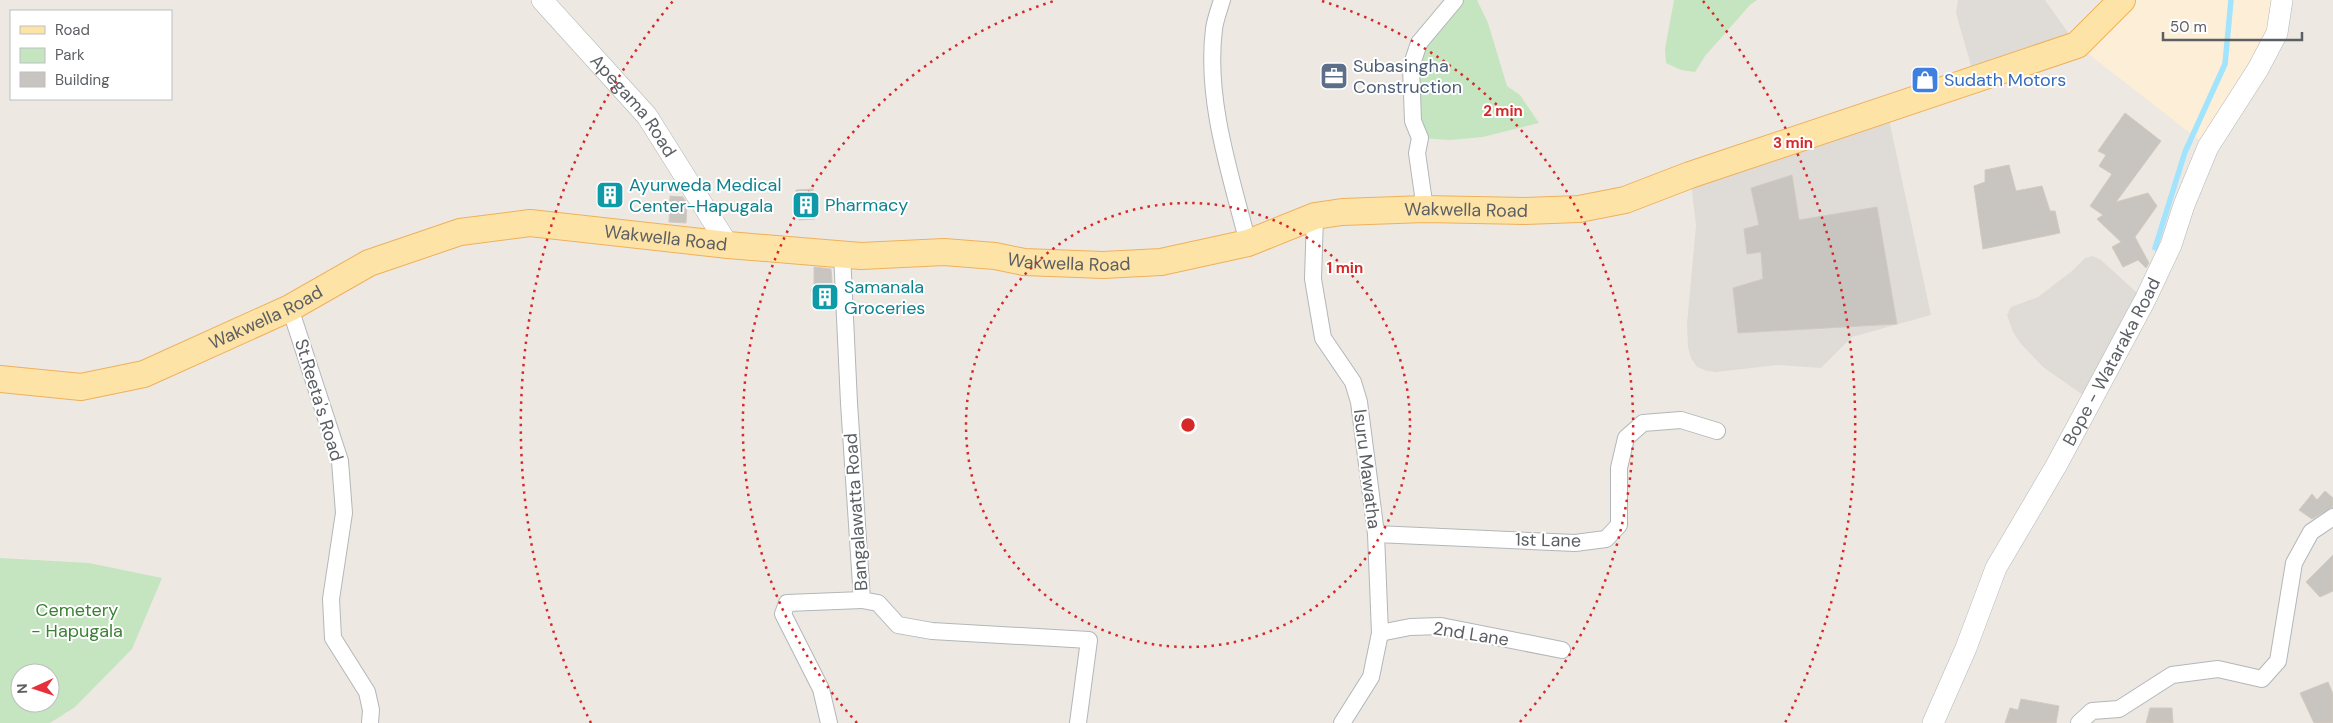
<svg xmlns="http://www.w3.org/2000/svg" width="2333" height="723" viewBox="0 0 2333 723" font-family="'DM Sans',sans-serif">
	<rect width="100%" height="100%" fill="#ede9e2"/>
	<path fill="#fdefd7" d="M2122,0H2282L2281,12L2208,147L2077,45Z"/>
	<g fill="#dfdbd7">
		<path d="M1958,0H2045L2077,45L1975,80L1956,13Z"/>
		<path d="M1887,110L1931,315L1852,337L1821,368L1778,365L1716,372L1707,371L1697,367L1691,358L1688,347L1687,324L1696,225L1690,175Z"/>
		<path d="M2093,256L2101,260L2145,300L2090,400L2043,367L2021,344L2013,332L2007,315L2011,307L2038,297L2072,271L2085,258Z"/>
	</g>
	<g fill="#c4e5bf" fill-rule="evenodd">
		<path d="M1455,0H1477L1488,23L1507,86L1520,95L1539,123L1483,137L1450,140L1420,138L1419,43Z"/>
		<path d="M1674,0H1757L1750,5L1705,56L1695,72L1681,70L1666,63L1665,49Z"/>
		<path d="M0,558L89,563L162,578L132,649L75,707L50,723H0ZM20,673H50V703H20Z"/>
	</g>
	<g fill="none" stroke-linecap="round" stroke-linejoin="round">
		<path stroke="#a2e3fd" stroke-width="5.5" d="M2155,248L2185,152L2225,64L2231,0"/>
	</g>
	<g fill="#c8c4bf" stroke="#d2cac1">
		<path d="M2125,113L2161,141L2116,202L2148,193L2157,206L2135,237L2149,263L2146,268L2138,260L2123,267L2112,247L2121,242L2097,219L2103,215L2090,206L2112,174L2099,166L2106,155L2098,151Z"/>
		<path d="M2009,165L2016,191L2042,186L2050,211H2055L2060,233L1983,249L1974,186L1985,182V170Z"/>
		<path d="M1792,175L1799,220L1877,207L1897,324L1738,333L1733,288L1763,279L1761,252L1747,254L1744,229L1759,225L1751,188Z"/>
		<path d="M598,184L622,185L621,206L597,205Z"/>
		<path d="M813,189L815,219L799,220L796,190Z"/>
		<path d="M670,196L683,197L687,203L686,223L669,222Z"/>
		<path d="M814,267L831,269L834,306L813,308L811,289L814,288Z"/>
		<path d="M2325,491L2333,498V507L2312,519L2299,510L2312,494L2317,500Z"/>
		<path d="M2333,555V591L2320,597L2306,582Z"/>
		<path d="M2328,682L2333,694V723H2314L2300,693Z"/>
		<path d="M2021,699L2059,706L2056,723H2005L2010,708L2018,710Z"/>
		<path d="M2150,708H2172L2173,723H2146Z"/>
	</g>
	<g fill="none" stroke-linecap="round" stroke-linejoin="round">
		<defs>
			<g id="minor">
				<path d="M1222,0C1219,10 1215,20 1214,29C1205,100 1231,176 1248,243"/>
				<path d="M1425,209L1417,153L1420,138L1413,121L1411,67L1419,43L1455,0"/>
				<path d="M1315,216L1313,279L1323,338L1353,382L1359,402L1376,534L1380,633L1371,677L1342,723"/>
				<path d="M842,253L849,403L862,600L878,603L898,625L932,631L1089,640L1078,723"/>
				<path d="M290,308L340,461L344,513L331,599L333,638L367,692L371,710L370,723"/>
				<path d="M1376,534L1575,543L1606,539L1619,525V468L1626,438L1643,423L1681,420L1717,431"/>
				<path d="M1380,633L1410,627L1441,626L1562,650"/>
				<path d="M829,723L821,689L783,614L787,603L862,600"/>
				<path d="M2079,723L2092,711L2119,709L2172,675L2218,669L2262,679L2278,661L2294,563L2311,532L2333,517"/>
			</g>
			<g id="tertiary">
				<path id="s1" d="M542,0L647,116L728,245"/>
				<path id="s2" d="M1933,723L1966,648L1996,568L2056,466L2145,300L2171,245L2184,205L2208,147L2258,69L2277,33L2282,0"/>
			</g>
			<g id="primary">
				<path id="s3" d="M0,379L81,387L144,374L290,308L369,263L460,232L530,223L728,245L861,256L944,252L995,256L1024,262L1103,265L1161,262L1248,243L1315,216L1342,212L1425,209L1525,211L1579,209L1625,200L1690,175L2077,45L2122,0"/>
			</g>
		</defs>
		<use href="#minor" stroke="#b3b6ba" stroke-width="18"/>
		<use href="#tertiary" stroke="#b3b6ba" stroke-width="22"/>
		<use href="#primary" stroke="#efb05a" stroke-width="28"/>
		<use href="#minor" stroke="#fff" stroke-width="16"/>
		<use href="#tertiary" stroke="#fff" stroke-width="21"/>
		<use href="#primary" stroke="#fee3a7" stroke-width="26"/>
	</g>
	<g fill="none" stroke="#d62828" stroke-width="2.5" stroke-dasharray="2.5 5">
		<circle cx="1188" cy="425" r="222"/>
		<path d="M857 723A445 445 0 0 1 1054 1M1322 1A445 445 0 0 1 1519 723"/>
		<path d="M591 723A667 667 0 0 1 673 1M1703 1A667 667 0 0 1 1785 723"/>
	</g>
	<defs>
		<symbol id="office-square" viewBox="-11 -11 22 22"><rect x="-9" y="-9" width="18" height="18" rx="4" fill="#5c6f8a" stroke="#fff"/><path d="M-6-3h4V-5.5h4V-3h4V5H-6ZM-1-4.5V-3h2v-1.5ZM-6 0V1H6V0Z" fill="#fff"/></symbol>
		<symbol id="shop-square" viewBox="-11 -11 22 22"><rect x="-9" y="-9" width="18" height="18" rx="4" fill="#3f7fe0" stroke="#fff"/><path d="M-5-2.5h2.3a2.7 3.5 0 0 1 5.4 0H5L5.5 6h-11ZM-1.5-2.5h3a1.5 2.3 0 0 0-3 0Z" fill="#fff"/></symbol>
		<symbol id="building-square" viewBox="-11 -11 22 22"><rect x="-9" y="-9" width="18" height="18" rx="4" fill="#0f9aa8" stroke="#fff"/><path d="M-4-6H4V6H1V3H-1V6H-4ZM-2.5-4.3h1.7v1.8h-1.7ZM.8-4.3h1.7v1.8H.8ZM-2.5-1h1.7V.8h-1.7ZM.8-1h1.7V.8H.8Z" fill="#fff"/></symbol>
	</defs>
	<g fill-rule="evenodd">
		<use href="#office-square" x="1318" y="60" width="32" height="32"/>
		<use href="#shop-square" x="1909" y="64" width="32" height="32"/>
		<use href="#building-square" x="594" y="179" width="32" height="32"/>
		<use href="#building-square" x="790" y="189" width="32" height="32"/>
		<use href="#building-square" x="809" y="281" width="32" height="32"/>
	</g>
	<g text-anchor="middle" stroke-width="4" stroke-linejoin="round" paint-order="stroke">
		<g font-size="18" fill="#4e5e75" stroke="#fff" text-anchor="start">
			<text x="1353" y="72">Subasingha<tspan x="1353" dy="21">Construction</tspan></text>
		</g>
		<g font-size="18" fill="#366cbe" stroke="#fff" text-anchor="start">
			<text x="1944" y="86">Sudath Motors</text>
		</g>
		<g font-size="18" fill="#5b5f63" stroke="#fff">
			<text dy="6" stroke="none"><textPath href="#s1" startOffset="140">Apegama Road</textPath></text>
			<text dy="6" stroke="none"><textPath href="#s3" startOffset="1510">Wakwella Road</textPath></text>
			<text dy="6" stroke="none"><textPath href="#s3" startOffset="700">Wakwella Road</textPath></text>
			<text dy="6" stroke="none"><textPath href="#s3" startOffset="1105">Wakwella Road</textPath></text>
			<text dy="6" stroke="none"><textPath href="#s3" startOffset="280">Wakwella Road</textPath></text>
			<text dy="6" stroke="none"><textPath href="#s2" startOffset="404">Bope - Wataraka Road</textPath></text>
			<text transform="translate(319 400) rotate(73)" y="6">St.Reeta's Road</text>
			<text transform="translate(1367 469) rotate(83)" y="6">Isuru Mawatha</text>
			<text transform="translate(856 512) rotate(-94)" y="6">Bangalawatta Road</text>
			<text transform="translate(1548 540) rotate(1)" y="6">1st Lane</text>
			<text transform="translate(1471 634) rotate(9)" y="6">2nd Lane</text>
		</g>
		<g font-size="18" fill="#0d838f" stroke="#fff" text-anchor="start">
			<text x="629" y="191">Ayurweda Medical<tspan x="629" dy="21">Center-Hapugala</tspan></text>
			<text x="825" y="211">Pharmacy</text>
			<text x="844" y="293">Samanala<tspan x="844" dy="21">Groceries</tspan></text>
		</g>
		<g font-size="18" fill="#3c8035" stroke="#fff">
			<text x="77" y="616">Cemetery<tspan x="77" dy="21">- Hapugala</tspan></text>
		</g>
	</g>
	<circle cx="1188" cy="425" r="8" fill="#d62828" stroke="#fff" stroke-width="2.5"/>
	<g font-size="15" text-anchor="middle" font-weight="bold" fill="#d62828" stroke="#fff" stroke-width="4" stroke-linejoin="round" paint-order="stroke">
		<text x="1503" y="116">2 min</text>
		<text x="1793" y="148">3 min</text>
		<text x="1345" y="273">1 min</text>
	</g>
	<rect x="10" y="10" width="162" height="90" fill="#ffffff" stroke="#bdbfc1"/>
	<rect x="20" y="26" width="25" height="8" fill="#fee3a7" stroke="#bdbfc1"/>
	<text x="55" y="35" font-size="15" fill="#5b5f63">Road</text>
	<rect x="20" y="48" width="25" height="15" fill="#c4e5bf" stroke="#bdbfc1"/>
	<text x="55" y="60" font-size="15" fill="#5b5f63">Park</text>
	<rect x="20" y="72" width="25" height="15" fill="#c8c4bf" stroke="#bdbfc1"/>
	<text x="55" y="85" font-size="15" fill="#5b5f63">Building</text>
	<g transform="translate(35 688) rotate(267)"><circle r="24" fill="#ffffff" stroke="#bdbfc1"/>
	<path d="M0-4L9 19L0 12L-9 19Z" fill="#e62f3b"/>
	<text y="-8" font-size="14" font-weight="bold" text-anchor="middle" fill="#5b5f63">N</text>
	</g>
	<path d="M2163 32v8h139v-8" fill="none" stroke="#5b5f63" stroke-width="2.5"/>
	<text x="2170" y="32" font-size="15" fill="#5b5f63" stroke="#ffffff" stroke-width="4" paint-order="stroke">50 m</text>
</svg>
